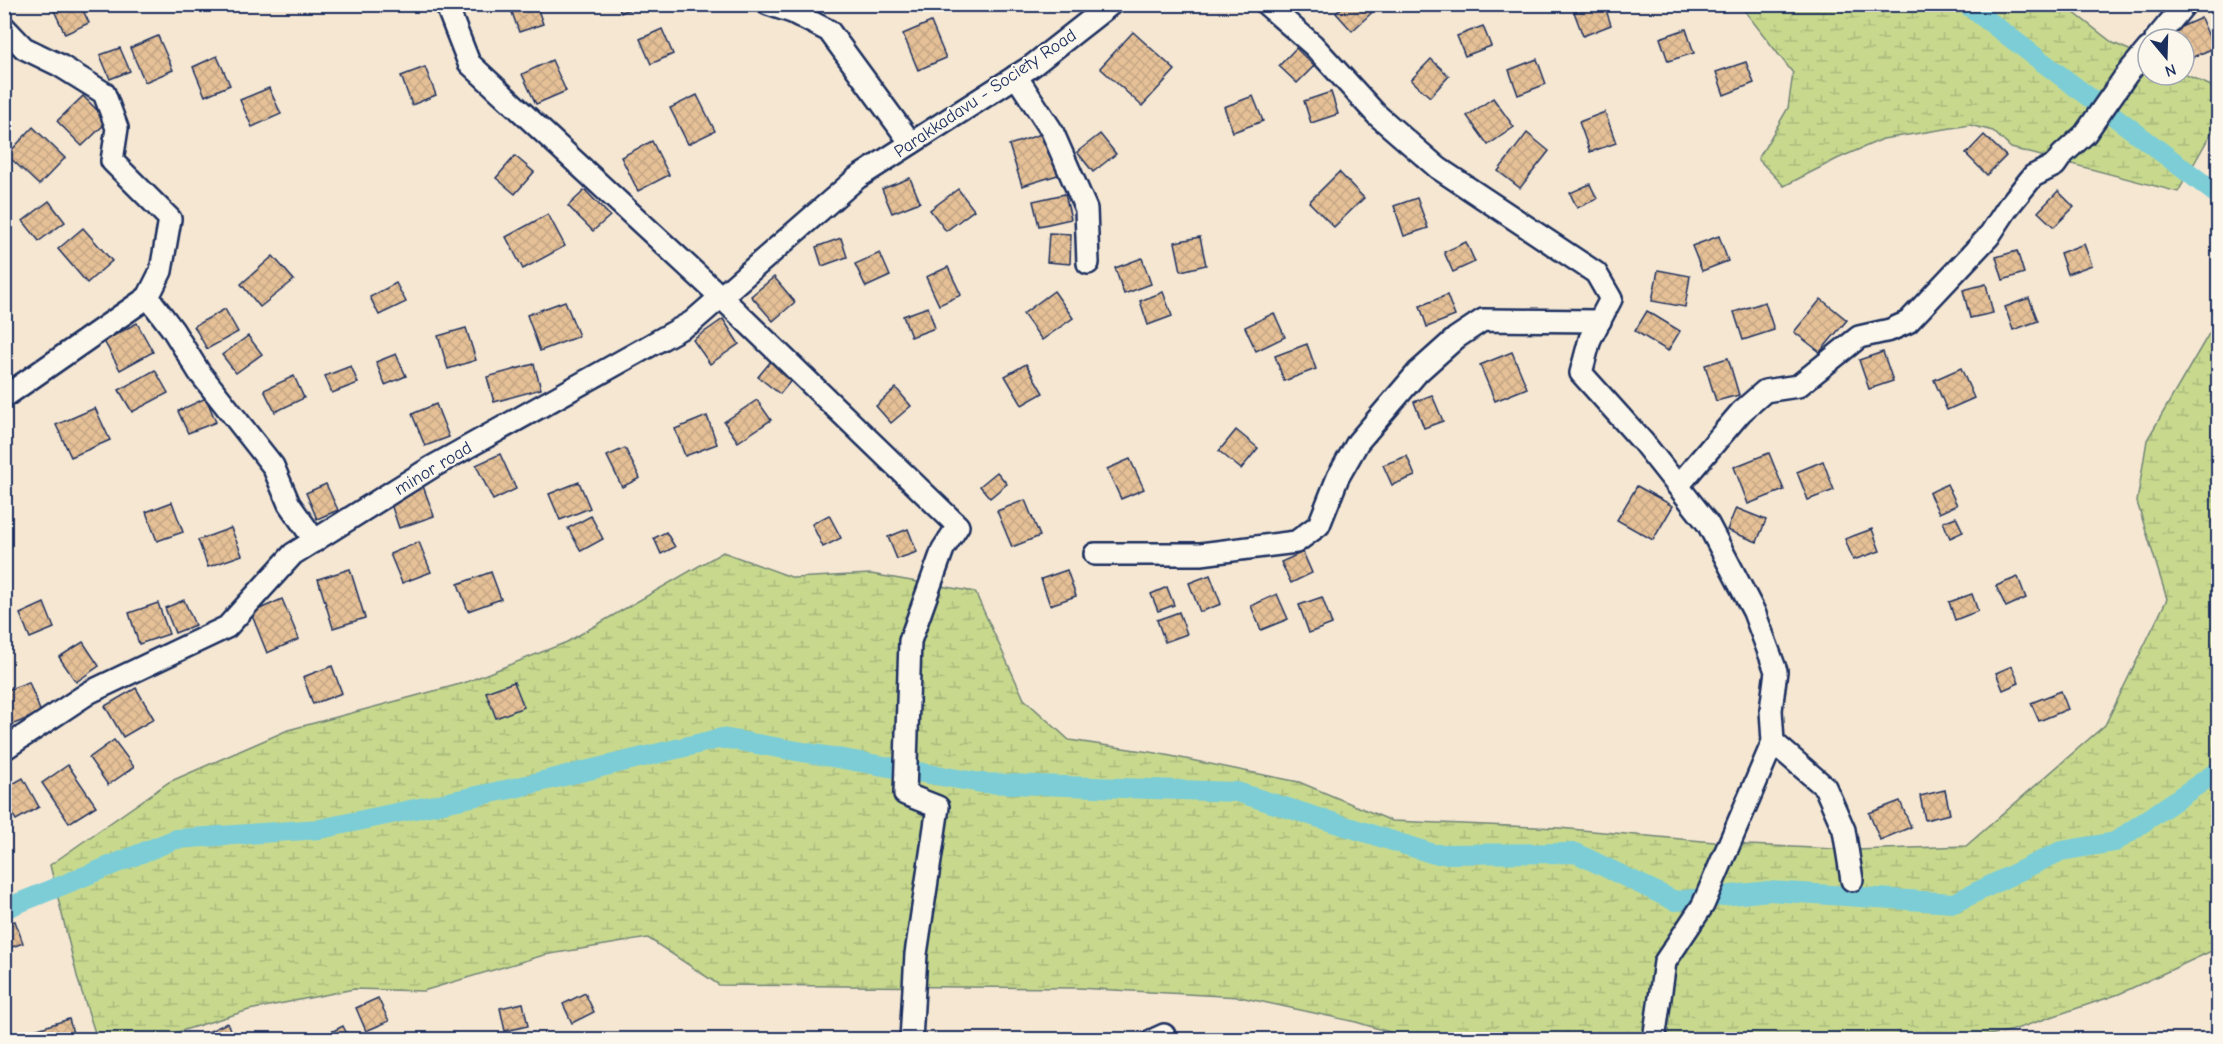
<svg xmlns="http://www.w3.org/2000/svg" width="2223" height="1044" viewBox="0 0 2223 1044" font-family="'Comic Neue',sans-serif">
	<defs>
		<pattern id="wetland-marsh" width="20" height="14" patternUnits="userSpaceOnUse" patternTransform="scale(1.5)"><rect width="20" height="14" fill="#c8d98e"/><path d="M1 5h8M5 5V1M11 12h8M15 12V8" fill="none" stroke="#abbb7d"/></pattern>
		<pattern id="building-cross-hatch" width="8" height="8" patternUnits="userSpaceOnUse" patternTransform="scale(1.5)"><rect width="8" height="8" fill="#e6c197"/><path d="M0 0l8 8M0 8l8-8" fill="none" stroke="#c5a685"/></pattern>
	</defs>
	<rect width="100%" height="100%" fill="#f5e7d2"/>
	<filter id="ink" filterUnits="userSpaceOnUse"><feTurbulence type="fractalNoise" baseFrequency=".0167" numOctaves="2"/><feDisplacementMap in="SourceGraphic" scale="12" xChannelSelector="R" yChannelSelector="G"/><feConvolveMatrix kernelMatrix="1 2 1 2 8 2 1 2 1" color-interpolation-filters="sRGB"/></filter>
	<g filter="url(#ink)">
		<g fill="url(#wetland-marsh)" stroke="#728476" stroke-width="1.5">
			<path d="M1740,5H2064L2113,43L2148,58V75L2184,74L2218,89V121L2178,192L2011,148L1993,131L1970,125L1883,139L1839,158L1784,186L1758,159L1788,108L1793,73Z"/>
			<path d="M2218,318V948L2119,994L2010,1031L1960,1040L1412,1039L1356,1022L1240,997L1078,988L719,985L648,938L544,955L423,991L354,989L249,1010L155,1039H97L78,980L50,865L169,782L288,730L464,683L567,642L723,552L794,578L871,574L975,592L1024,699L1069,740L1156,753L1299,782L1392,821L1559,828L1747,845L1856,850L1966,846L2105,725L2167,599L2137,502L2147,440Z"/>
		</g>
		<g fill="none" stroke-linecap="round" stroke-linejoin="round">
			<g stroke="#7dcdd7" stroke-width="20">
				<path d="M1966,4L2218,195"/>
				<path d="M4,909L176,839L320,829L510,789L722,738L981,783L1237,792L1434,854L1576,853L1675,901L1769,891L1954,903L2061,851L2115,842L2218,771"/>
			</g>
		</g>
		<g fill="url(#building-cross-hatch)" stroke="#1b2f5e" stroke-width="1.5">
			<path d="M51,4H80L89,23L65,34Z"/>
			<path d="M509,4H536L543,24L519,32Z"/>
			<path d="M617,4H641L621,13Z"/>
			<path d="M1346,4H1380V5L1352,31L1336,13Z"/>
			<path d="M1594,4H1604L1611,25L1583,36L1574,12Z"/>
			<path d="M2201,18L2214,48L2186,60L2184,39H2177L2174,30Z"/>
			<path d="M931,22L946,58L918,70L903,34Z"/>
			<path d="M1483,26L1491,46L1465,56L1457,36Z"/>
			<path d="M662,29L673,54L651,64L640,39Z"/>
			<path d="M1686,29L1694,53L1668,61L1660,38Z"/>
			<path d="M1133,32L1175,70L1142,106L1100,68Z"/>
			<path d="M158,36L173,70L145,82L130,48Z"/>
			<path d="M120,48L130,71L110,79L100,55Z"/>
			<path d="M1296,48L1314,66L1297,83L1279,66Z"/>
			<path d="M217,56L230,85L205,96L193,67Z"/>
			<path d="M1431,59L1449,76L1430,97L1411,80Z"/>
			<path d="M1537,59L1546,84L1518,95L1509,70Z"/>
			<path d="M552,60L566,91L536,104L522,74Z"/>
			<path d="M1746,62L1754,83L1724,95L1716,72Z"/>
			<path d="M425,67L436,95L412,105L401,76Z"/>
			<path d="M269,88L281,114L252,127L240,100Z"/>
			<path d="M1331,92L1338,114L1311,123L1304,101Z"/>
			<path d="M697,95L715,131L688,144L670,108Z"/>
			<path d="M83,96L108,121L82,146L57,121Z"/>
			<path d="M1253,96L1263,121L1233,132L1224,107Z"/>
			<path d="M1493,98L1514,127L1488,145L1467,116Z"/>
			<path d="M1605,112L1616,143L1590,152L1579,122Z"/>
			<path d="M33,127L65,158L39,185L7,155Z"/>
			<path d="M1047,132L1061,174L1022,186L1009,145Z"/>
			<path d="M1527,133L1549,151L1520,188L1498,171Z"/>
			<path d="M1100,134L1116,154L1093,172L1077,152Z"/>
			<path d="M1984,135L2006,156L1987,175L1966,154Z"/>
			<path d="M652,141L669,175L638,191L621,157Z"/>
			<path d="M515,156L534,172L515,194L496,178Z"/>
			<path d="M1339,172L1364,198L1334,227L1309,202Z"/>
			<path d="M910,178L920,202L892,213L882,189Z"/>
			<path d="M1590,184L1597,199L1577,208L1570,193Z"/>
			<path d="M958,189L974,210L946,231L930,210Z"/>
			<path d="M585,190L610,216L593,231L568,206Z"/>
			<path d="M2058,191L2074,207L2054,227L2038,212Z"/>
			<path d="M1065,194L1071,219L1039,226L1033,201Z"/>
			<path d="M1417,198L1428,228L1404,236L1394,206Z"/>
			<path d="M49,201L65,222L39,241L23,221Z"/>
			<path d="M548,214L565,246L523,269L506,237Z"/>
			<path d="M83,228L112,261L87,283L58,249Z"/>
			<path d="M1049,233L1071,234L1070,264L1047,262Z"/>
			<path d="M1719,236L1728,261L1702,271L1692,246Z"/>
			<path d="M1200,237L1206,265L1181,271L1175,242Z"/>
			<path d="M841,238L847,257L822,266L816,247Z"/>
			<path d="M1466,242L1475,262L1453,272L1444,252Z"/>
			<path d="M2084,244L2092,265L2067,274L2060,253Z"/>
			<path d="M2017,251L2024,273L2003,280L1996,257Z"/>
			<path d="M880,253L890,276L866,287L855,264Z"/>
			<path d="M273,256L294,280L260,307L241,284Z"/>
			<path d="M1142,258L1151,284L1124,294L1115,268Z"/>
			<path d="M948,267L961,295L939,305L926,277Z"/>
			<path d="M1658,270L1690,276L1685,307L1652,301Z"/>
			<path d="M774,277L795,302L773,321L751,296Z"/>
			<path d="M396,283L406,302L379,315L370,297Z"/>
			<path d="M1986,284L1993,313L1970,318L1963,290Z"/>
			<path d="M1054,291L1073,318L1042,340L1023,314Z"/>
			<path d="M1163,292L1172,316L1148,325L1140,301Z"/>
			<path d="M1447,295L1455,316L1427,327L1420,306Z"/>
			<path d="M2029,298L2038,321L2013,330L2005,307Z"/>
			<path d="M1821,299L1847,320L1820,352L1794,332Z"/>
			<path d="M565,301L579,336L540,351L527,315Z"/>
			<path d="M1765,302L1774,330L1743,340L1734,312Z"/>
			<path d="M928,307L935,328L911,337L903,316Z"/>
			<path d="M225,309L238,332L207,349L194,326Z"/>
			<path d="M1647,311L1680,331L1668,351L1635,331Z"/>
			<path d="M1274,313L1285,337L1256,351L1245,327Z"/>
			<path d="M723,319L739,344L710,364L693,340Z"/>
			<path d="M137,323L153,352L120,370L104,341Z"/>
			<path d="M466,328L476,360L448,369L438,336Z"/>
			<path d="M248,336L262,354L236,373L222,355Z"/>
			<path d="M1307,344L1316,369L1284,381L1275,356Z"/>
			<path d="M1512,352L1527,388L1495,401L1480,365Z"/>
			<path d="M1883,352L1893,381L1869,389L1859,360Z"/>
			<path d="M396,354L406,376L385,385L376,362Z"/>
			<path d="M1728,358L1739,395L1716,401L1705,365Z"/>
			<path d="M772,360L793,378L780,394L758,377Z"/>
			<path d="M534,364L541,389L494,402L487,377Z"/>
			<path d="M1026,364L1043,393L1022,405L1005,376Z"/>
			<path d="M351,366L358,383L332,393L325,376Z"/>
			<path d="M1961,368L1974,398L1947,410L1934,380Z"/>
			<path d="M155,370L168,393L132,412L119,390Z"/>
			<path d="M294,376L304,398L275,412L264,390Z"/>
			<path d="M896,388L911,406L891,423L876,406Z"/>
			<path d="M1432,395L1443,421L1424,428L1414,402Z"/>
			<path d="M206,398L216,422L188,433L178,411Z"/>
			<path d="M757,400L771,420L738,442L724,422Z"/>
			<path d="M436,404L449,437L425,446L412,414Z"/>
			<path d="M95,408L110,440L71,457L56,425Z"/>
			<path d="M707,416L717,444L685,456L675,429Z"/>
			<path d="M1236,430L1258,448L1241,469L1219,451Z"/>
			<path d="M625,448L640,478L622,487L607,456Z"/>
			<path d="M1769,453L1784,490L1748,504L1734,467Z"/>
			<path d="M500,454L516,489L493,500L476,465Z"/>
			<path d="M1407,456L1415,476L1392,485L1383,465Z"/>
			<path d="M1130,459L1144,489L1121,499L1107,469Z"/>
			<path d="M1823,461L1834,490L1808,500L1797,472Z"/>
			<path d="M997,472L1007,484L990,498L980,486Z"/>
			<path d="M579,482L590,508L560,520L549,494Z"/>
			<path d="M326,484L338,510L317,519L306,493Z"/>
			<path d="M1947,484L1957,505L1939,513L1929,493Z"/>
			<path d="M423,486L434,516L399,528L389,498Z"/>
			<path d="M1637,486L1673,506L1653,540L1617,520Z"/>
			<path d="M1025,500L1040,536L1012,547L997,511Z"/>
			<path d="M172,502L183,532L157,541L146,512Z"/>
			<path d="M1736,508L1766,520L1757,542L1727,530Z"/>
			<path d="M829,515L841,538L823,547L812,524Z"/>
			<path d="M591,516L603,539L581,551L568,528Z"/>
			<path d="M1956,517L1963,532L1950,538L1943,522Z"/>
			<path d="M231,528L242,555L208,567L198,540Z"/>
			<path d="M908,529L917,552L897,559L888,537Z"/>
			<path d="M1872,529L1880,551L1853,560L1845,539Z"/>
			<path d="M666,532L675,547L661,554L654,538Z"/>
			<path d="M419,542L431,572L402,583L390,554Z"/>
			<path d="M1303,552L1312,573L1291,583L1281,562Z"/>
			<path d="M350,569L365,618L333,628L318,579Z"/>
			<path d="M1067,570L1076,596L1050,605L1041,579Z"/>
			<path d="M491,572L501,599L468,611L458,584Z"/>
			<path d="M1210,575L1221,604L1200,612L1189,583Z"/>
			<path d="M2018,577L2026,598L2006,607L1996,586Z"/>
			<path d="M1167,587L1174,605L1158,611L1151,594Z"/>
			<path d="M1277,594L1288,619L1261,630L1251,606Z"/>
			<path d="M1972,594L1978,611L1955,620L1949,602Z"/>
			<path d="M1322,597L1332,624L1309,633L1299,605Z"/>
			<path d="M282,599L299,639L267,653L251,613Z"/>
			<path d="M184,600L195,625L175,633L165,608Z"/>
			<path d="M44,603L54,628L30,638L20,614Z"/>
			<path d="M158,603L169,634L139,644L129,613Z"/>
			<path d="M1179,612L1187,634L1165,642L1157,620Z"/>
			<path d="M83,642L99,666L76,682L59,657Z"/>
			<path d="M332,666L342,693L313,704L303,677Z"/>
			<path d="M2012,666L2019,683L2003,690L1996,673Z"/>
			<path d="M29,682L41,713L4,728V691Z"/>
			<path d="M514,682L524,707L496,718L486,692Z"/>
			<path d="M136,688L154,719L123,737L105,706Z"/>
			<path d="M2061,691L2068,709L2039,721L2031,703Z"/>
			<path d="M114,740L134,767L108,785L89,758Z"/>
			<path d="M68,765L96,806L69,823L42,783Z"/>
			<path d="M23,778L39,807L16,820L4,799V789Z"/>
			<path d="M1945,790L1950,814L1925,820L1920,796Z"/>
			<path d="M1900,801L1911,827L1880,840L1869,813Z"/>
			<path d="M15,921L23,943L4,950V924Z"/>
			<path d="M585,993L594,1012L572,1023L563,1004Z"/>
			<path d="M378,998L389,1021L366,1031L356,1008Z"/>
			<path d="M523,1003L528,1026L505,1031L500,1008Z"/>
			<path d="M69,1019L75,1040H20L19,1035Z"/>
			<path d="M227,1023L235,1040H201L199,1036Z"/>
			<path d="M343,1026L350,1040H324L323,1036Z"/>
		</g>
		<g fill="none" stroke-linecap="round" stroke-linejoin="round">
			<defs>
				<g id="minor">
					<path d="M446,4L469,63L721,297L958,526L943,549L910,641L905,794L938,807L916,954L911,1040"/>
					<path d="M768,4L792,12L829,31L911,143"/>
					<path d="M1266,4L1313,45L1377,115L1438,168L1596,273L1611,299L1590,339L1581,373L1643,442L1708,524L1754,612L1776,671L1771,710L1773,742L1703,905L1665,962L1654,1040"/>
					<path d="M4,27L24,48L59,65L104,93L117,128L112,161L170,219L161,271L148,297L173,330L199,372L273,466L289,504L315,541"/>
					<path d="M2156,39L2185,4"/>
					<path d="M1016,76L1052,131L1086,209L1088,263"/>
					<path d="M4,397L148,297"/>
					<path d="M1678,486L1741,412L1765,391L1798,386L1859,337L1890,330L1908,322L1989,236L2008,207L2033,176L2055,165L2062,155L2085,134L2127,74L2148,49"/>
					<path d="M1095,554H1201L1296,542L1319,525L1338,477L1358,442L1418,372L1456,338L1483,320L1600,321"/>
					<path d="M1773,742L1825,787L1844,830L1852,880"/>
					<path d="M4,749L90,692L227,627L293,554L432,467L692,322L857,178L1032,66L1111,4"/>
					<path d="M1153,1040L1164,1035V1040"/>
				</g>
			</defs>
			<use href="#minor" stroke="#1b2f5e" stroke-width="26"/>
			<use href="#minor" stroke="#fbf7ec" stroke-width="21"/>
		</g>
	</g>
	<g text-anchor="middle" stroke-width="4.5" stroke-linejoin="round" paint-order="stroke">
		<g font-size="18" fill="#1b2f5e" stroke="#fbf7ec">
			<text transform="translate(985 93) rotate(-34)" y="6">Parakkadavu - Society Road</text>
			<text transform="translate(433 468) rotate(-31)" y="6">minor road</text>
		</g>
	</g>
	<rect width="2223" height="1044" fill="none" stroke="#fbf7ec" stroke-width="24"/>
	<rect x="12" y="12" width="2199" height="1020" fill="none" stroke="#1b2f5e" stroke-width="2" filter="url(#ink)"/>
	<g transform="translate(2166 57) rotate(161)"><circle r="28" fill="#fbf7ec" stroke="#a1a7b3" stroke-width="1.5"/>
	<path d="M0-4.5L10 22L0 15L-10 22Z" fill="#1b2f5e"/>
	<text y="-9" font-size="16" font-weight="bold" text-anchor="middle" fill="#1b2f5e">N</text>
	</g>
</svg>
